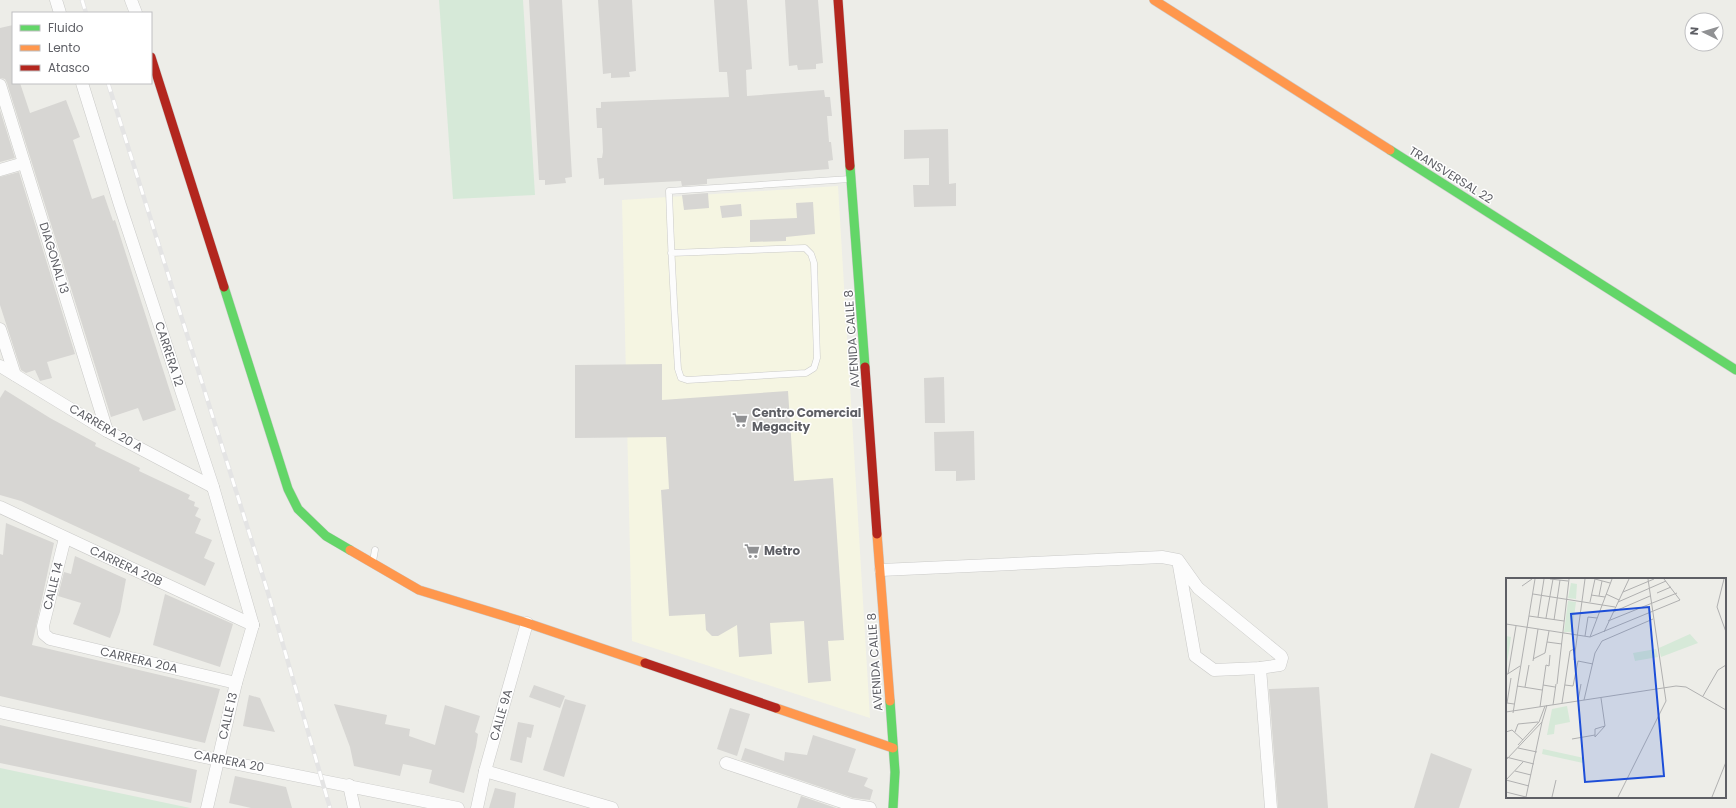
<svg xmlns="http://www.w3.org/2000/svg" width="1736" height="808" viewBox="0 0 1736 808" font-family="Poppins,sans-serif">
	<rect width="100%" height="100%" fill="#edede8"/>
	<path fill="#f5f5e2" d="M838,186L870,718L632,641L622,200Z"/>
	<g fill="#d6e9d8">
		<path d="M439,0H523L535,195L453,199Z"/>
		<path d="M0,768L190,808H0Z"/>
	</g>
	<g fill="#d7d6d3">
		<path d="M529,0H562L572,177L565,178L566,183L545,185V180H539Z"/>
		<path d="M598,0H632L636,71L629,72L630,77L611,78V73L603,74Z"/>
		<path d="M714,0H747L752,69L746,70L747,96L824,90L825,97H830L832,116H827L829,142H831L833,160L828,161L829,169L707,179V184L682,186L681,181L604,185V178L599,179L597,158H602L603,152L602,128H597L596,108H601V102L729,97L727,72H719Z"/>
		<path d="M785,0H818L823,63L816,64V69L798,70L797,65L789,66Z"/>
		<path d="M13,25V83H20L30,113L66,100L80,137L73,140L92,199L104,195L113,221L115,220L176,410L143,421L138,408L111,417L7,83L5,79L0,78V28Z"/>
		<path d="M0,110L15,158L0,162Z"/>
		<path d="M948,129L949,184L956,183V206L914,207L913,185H929V158L904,159V130Z"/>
		<path d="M19,172L75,354L47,362L52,378L40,381L35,370L26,373L21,370L0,305V177Z"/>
		<path d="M708,193L709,208L684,210L682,195Z"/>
		<path d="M813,202L815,234L786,237V241L750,242V220L797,218L796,203Z"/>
		<path d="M741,204L742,216L722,218L720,206Z"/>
		<path d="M662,364V400L788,391L794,481L833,478L844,640L828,641L831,681L808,683L804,621L770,623L772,654L739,657L737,625L718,636H712L706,630L705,614L669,616L661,490L669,489L666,437L575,438V365Z"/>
		<path d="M944,377L945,423H925L924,378Z"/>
		<path d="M5,390L50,418L96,443L95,446L140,468L139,471L190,495L188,499L195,502L194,506L199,508L195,516L201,519L195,533L212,540L204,558L215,563L205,586L21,501L0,495V398Z"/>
		<path d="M974,431L975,480L956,481V471H935L934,432Z"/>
		<path d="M6,523L54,543L32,645L220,689L205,743L0,696V554L3,555Z"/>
		<path d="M75,556L126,579L120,612L110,638L73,624L81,603L58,596L64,572L71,574Z"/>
		<path d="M165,594L233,624L220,667L153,645Z"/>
		<path d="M534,685L565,696L560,708L529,697Z"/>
		<path d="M1319,687L1328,808H1278L1269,689Z"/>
		<path d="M249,695L260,698L275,732L243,726Z"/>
		<path d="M565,699L586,705L564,777L543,770Z"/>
		<path d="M334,704L387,715L385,724L410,729L409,736L435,745L445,705L480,716L475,732L478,734L476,747L464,793L429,783L432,770L403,764L400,776L354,766L350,747Z"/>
		<path d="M730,708L750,714L737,756L717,749Z"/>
		<path d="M518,722L534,725L531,738L527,737L522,763L510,760Z"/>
		<path d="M0,725L197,770L191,803L0,763Z"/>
		<path d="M813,735L856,749L848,772L868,778L864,786L873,790L870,800L853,798L741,760L745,748L784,761L785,752L807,755Z"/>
		<path d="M1431,753L1472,769L1459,808H1414Z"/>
		<path d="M235,776L286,787L292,808H251L229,803Z"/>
		<path d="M495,788L516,793L514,808H489Z"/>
		<path d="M801,796L836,808H797Z"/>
	</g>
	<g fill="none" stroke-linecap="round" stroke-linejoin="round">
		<defs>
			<g id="lane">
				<path d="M671,253L805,248L811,254L814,263L817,358L814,368L806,373L687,380L681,378L678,369C674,309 671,250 669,191L850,179"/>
				<path d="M373,561L375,550"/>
			</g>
			<g id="street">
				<path d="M56,0L60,13"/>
				<path d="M131,0L136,13"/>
				<path d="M82,83L120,205L213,487L253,625"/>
				<path d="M0,85L107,431"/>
				<path d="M0,170L24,163"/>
				<path d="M0,329L15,375"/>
				<path d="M0,366L107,431L213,487"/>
				<path d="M0,507L253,625"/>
				<path d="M65,538L43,626L44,634L50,639L236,683"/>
				<path d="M881,570L1162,557L1178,560L1198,588L1281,656L1282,658L1280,665L1260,668L1214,670L1195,656L1178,560"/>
				<path d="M1260,668L1271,808"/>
				<path d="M0,712L218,760L458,808"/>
				<path d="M726,763L851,805L870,808"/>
				<path d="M485,771L612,808"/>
				<path d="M349,785L354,808"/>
				<path d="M207,808L236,683L253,625"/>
				<path d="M477,808L485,771L527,623"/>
			</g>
			<g id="fast">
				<path d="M1390,150L1736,370"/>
				<path d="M850,166L865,367"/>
				<path d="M224,287L288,489L298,509L326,536L350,550"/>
				<path d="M890,701L895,772L893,808"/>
			</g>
			<g id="slow">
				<path d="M1154,0L1390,150"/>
				<path d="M877,534L890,701"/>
				<path d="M350,550L419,590L527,623L645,663"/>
				<path d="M776,708L893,748"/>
			</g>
			<g id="jam">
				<path d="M838,0L850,166"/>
				<path d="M151,57L224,287"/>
				<path d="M865,367L877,534"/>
				<path d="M645,663L776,708"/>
			</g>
		</defs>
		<use href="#lane" stroke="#cacac8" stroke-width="7"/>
		<use href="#street" stroke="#cacac8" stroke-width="13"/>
		<use href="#fast" stroke="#cacac9" stroke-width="10"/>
		<use href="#slow" stroke="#cacac9" stroke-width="10"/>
		<use href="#jam" stroke="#cacac9" stroke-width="10"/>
		<use href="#lane" stroke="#fcfcfc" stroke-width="6"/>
		<use href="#street" stroke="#fcfcfc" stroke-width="12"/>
		<use href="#fast" stroke="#63d668" stroke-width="9"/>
		<use href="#slow" stroke="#ff974d" stroke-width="9"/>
		<use href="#jam" stroke="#b3261e" stroke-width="9"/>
		<defs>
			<g id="rail">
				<path d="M82,0L86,13"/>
				<path d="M108,83L269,596L330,808"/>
			</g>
		</defs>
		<use href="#rail" stroke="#e4e4e4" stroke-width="4.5"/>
		<use href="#rail" stroke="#fff" stroke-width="3" stroke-dasharray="9" stroke-linecap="butt"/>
	</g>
	<defs>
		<symbol id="supermarket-bare" viewBox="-9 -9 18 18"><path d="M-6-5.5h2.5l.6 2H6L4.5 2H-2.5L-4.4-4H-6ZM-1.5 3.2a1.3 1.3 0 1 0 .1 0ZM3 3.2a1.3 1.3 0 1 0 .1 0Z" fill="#909193" stroke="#fff" stroke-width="2.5" paint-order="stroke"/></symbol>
	</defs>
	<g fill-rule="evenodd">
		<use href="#supermarket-bare" x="729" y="409" width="22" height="22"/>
		<use href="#supermarket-bare" x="741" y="540" width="22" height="22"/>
	</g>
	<g text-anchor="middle" stroke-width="3" stroke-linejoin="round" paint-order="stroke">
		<g font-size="12" fill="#5e5f65" stroke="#fff">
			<text transform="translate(1451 175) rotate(32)" y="4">TRANSVERSAL 22</text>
			<text transform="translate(54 258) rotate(73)" y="4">DIAGONAL 13</text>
			<text transform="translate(852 339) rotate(-94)" y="4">AVENIDA CALLE 8</text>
			<text transform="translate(169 354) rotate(72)" y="4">CARRERA 12</text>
			<text transform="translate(106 428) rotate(30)" y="4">CARRERA 20 A</text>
			<text transform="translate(126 566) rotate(25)" y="4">CARRERA 20B</text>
			<text transform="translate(53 586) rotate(-76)" y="4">CALLE 14</text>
			<text transform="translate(139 660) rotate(13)" y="4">CARRERA 20A</text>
			<text transform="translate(875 662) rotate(-94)" y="4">AVENIDA CALLE 8</text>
			<text transform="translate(501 715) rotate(-74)" y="4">CALLE 9A</text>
			<text transform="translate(228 716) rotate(-77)" y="4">CALLE 13</text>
			<text transform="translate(229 761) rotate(11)" y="4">CARRERA 20</text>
		</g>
		<g font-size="12" font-weight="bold" fill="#5e5f65" stroke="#fff" text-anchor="start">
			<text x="752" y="417">Centro Comercial<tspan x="752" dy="14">Megacity</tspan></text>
			<text x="764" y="555">Metro</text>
		</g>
	</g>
	<g transform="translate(1506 578)">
		<rect width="220" height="220" fill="#edede8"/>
		<path d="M65,5L71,6L70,21L62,20ZM62,23L70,24L66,54H58ZM184,56L192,65L155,79L153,70ZM0,58L5,59L0,92ZM150,71L152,79L129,83L127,75ZM61,128L64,144L49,147L48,156L41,157L46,131ZM37,171L78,180L77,185L36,176Z" fill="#d6e9d8"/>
		<path fill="none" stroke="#b0b0b0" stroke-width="1" d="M44,1L62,3M89,1L104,5M218,1L211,29L220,54M16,8L26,1M117,14L148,1M151,15L165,9M27,16L109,29M100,16L113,22M85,17L99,19M93,18L96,3M84,24L89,1M112,24L160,3M107,34L144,18M23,38L58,43M32,39L38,1M40,40L47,1M48,42L54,2M102,43L171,15M0,46L84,59M98,54L123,1M79,58L82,39L91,40M84,59L174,22L158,1M84,59L106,1M41,64L56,66M27,81L39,75L43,53M68,82L79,1M27,83L32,51M72,83L87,86M2,96L10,48M0,97L14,88M5,100L1,125L8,126M51,106L63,1M37,107L49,109M59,107L67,108L72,83M11,108L36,112M19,109L23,87M197,118L212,92L220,87M95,120L99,148L89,159V151L99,148M78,122L89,75L96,63L147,41M72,123L75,106M56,125L64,73L70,70M47,127L50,106M34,129L40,87L43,88L44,77M0,134L170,108L180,109L220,132M7,135L29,1M0,154L6,152L17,162M9,154L12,146L32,144M66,161L89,157M12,167L33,144L39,128M12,170L31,174M0,179L28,186M0,182L36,144L41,127M9,193L25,197M0,202L17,184M0,202L23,208M0,214L20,219M20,219L36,144M46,219L50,202M112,219L160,123L142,1M206,219L220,184"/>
		<path fill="#1d4ed8" fill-opacity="0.15" stroke="#1d4ed8" stroke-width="2" d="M143,29L158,198L79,204L65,36Z"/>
		<rect width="220" height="220" fill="none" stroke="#5e5f65" stroke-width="2"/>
	</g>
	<rect x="12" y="12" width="140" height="72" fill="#ffffff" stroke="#bfbfc1"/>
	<rect x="20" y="25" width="20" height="6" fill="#63d668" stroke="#bfbfc1"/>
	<text x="48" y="32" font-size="12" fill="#5e5f65">Fluido</text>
	<rect x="20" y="45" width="20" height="6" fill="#ff974d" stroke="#bfbfc1"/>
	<text x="48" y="52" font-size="12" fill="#5e5f65">Lento</text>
	<rect x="20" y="65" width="20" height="6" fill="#b3261e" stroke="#bfbfc1"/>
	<text x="48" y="72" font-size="12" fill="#5e5f65">Atasco</text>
	<g transform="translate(1704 32) rotate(275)"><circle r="19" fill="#ffffff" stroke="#bfbfc1"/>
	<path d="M0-3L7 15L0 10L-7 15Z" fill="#909193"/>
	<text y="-6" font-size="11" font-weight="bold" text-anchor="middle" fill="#5e5f65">N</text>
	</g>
</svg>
